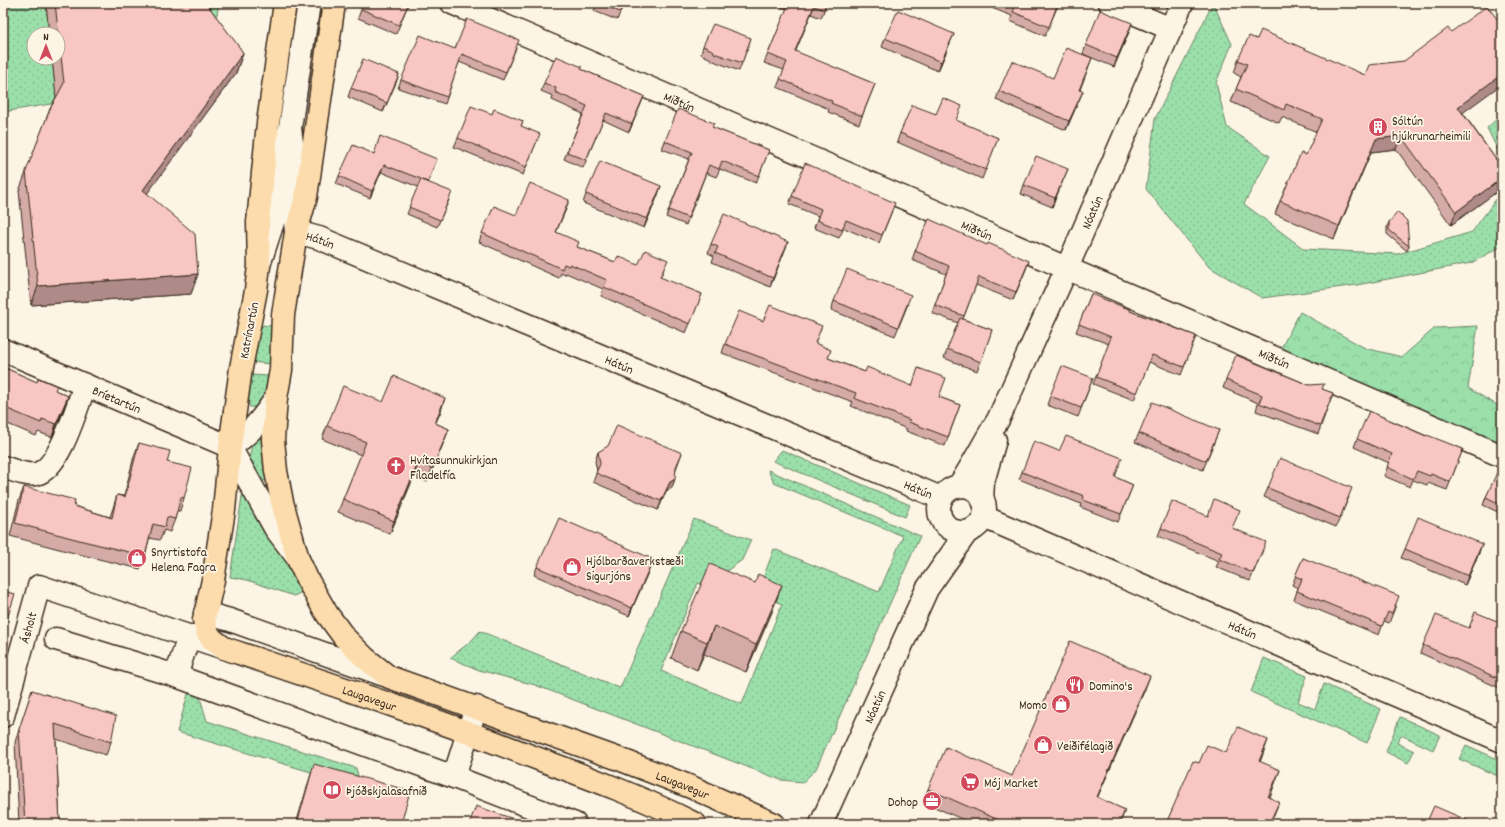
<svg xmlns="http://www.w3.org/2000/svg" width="1505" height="827" viewBox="0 0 1505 827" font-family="Dekko,sans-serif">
	<defs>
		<pattern id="green-dots" width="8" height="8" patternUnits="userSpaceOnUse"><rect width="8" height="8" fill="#9bdfab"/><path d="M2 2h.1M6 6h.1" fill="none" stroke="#86c093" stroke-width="1.8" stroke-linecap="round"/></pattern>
		<pattern id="forest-crowns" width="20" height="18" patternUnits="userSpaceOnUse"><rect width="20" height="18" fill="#9bdfab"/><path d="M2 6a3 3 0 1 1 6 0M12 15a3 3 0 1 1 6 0" fill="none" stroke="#86c093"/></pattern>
	</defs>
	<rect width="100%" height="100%" fill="#fcf5e5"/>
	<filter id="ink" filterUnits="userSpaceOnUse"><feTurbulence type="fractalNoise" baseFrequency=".025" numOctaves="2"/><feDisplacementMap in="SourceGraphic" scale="8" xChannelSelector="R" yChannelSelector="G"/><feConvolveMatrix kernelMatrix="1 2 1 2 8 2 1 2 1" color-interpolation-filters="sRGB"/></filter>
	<g filter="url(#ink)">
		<g fill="url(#green-dots)" stroke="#6b8464">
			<path d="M3,3H46L49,34H34V58H52L57,103L3,112Z"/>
			<path d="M178,3H219L217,15L213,17Z"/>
			<path d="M1213,3L1232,44L1216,83L1227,127L1270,156L1244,204L1304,249L1398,254L1472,232L1502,191V246L1471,263L1357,285L1262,298L1209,267L1146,189L1155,119Z"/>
			<path d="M1502,114V159L1487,128Z"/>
			<path d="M263,325L271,326L274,332L271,364L250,362L258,332Z"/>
			<path d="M249,375L270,376C269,389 264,398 257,408L250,407L247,401Z"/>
			<path d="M258,434L263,435L269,479L261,482L248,464L253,440Z"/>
			<path d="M782,450L910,505L905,517L773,461Z"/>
			<path d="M768,470L920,536L816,769L803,782L781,780L535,685L479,670L450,658L471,641L480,631L620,688L694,519L751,540L742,560L728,570L720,591L698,583L661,671L742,704L782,604L757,594L774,549L879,592L903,536L774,483Z"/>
			<path d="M244,489L250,494L302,592L294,596L247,580L230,577L242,496Z"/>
			<path d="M1264,658L1307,676L1298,702L1315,709L1324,684L1381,709L1367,743L1251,692Z"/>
			<path d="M188,694H199L207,721L356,768L361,787L177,732Z"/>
			<path d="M1400,717L1440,735L1433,750L1401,735L1397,743L1414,751L1408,763L1386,752Z"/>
			<path d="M1466,745L1502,761V778L1459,759Z"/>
		</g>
		<path fill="url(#forest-crowns)" stroke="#6b8464" d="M1300,312L1365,348L1402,357L1435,328L1478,326L1468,388L1502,408V444L1281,348Z"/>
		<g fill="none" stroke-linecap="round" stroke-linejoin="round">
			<defs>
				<g id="minor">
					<path id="s1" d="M452,3L1502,456"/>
					<path d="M1110,3L1171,29"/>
					<path d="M1496,14L1502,17"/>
					<path id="s2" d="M290,128L294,159L293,200L296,232L319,238L941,498"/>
					<path d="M260,262L273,222L278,163L290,128L309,3"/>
					<path id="s3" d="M3,350L230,447"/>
					<path d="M230,447L275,528L297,557"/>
					<path d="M230,447C251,433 262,419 276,398"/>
					<path d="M3,467C13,470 26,476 36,474C60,469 77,406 85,385"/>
					<circle cx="962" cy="509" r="23"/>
					<path id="s4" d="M958,487C973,465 984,442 998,420L1067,268L1182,3"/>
					<path d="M982,499L983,482L995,440"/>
					<path id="s5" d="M984,517L1502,741"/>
					<path d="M205,613L230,620L384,675"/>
					<path d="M56,639L176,676L454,777L575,824"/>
					<path d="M176,676L189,636"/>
					<path id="s6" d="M3,716L39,586L224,648"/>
					<path d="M454,777L476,707"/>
					<path id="s7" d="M821,824L927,589L967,532"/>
				</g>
				<g id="major">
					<path id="s8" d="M285,3L268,123L258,222L259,266L256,290L241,368L230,447L224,510L213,580L204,620L207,632L212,639L224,648C328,683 433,718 536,758C590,778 644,798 695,824"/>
					<path id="s9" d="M334,3L306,197L296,232L283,315L281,370L276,398L273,440L276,471L282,502L298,559L307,579L327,614L344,637L365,658L389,677L619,759L691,787L774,824"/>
				</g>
			</defs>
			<use href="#minor" stroke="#3b2a1e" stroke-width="25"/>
			<use href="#major" stroke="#3b2a1e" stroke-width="25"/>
			<use href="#minor" stroke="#fcf5e5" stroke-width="22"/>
			<use href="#major" stroke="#fcdcac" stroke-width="22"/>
		</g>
		<g fill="#d5aba8" stroke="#3b2a1e">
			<path d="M46,3H206L243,53L236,73L147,193L198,274L191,294L31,305L19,191L50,109L56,97L52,58H58V34H49Z"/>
			<path d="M361,3H405L408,5L396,34L358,18L363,4Z"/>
			<path d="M588,3H624L617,20L594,11L596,6Z"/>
			<path d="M771,3H827L821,18L811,14L795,52L875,84L859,124L828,112L829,109L777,87L784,70L764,63L787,9Z"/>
			<path d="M979,3H1059L1045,36L1010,21L1012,16Z"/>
			<path d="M1129,32L1114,67L1083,54L1086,45Z"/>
			<path d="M751,38L739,71L711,60V59L701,54L703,46Z"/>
			<path d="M885,38L950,43L938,71L882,47Z"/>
			<path d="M1257,39L1365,75L1463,113L1502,168V188L1451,225L1396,149L1371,152L1334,239L1275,214L1280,201L1306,155L1317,132L1282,117L1279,123L1231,102L1241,77L1234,73L1238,60Z"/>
			<path d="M516,48L503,80L459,62L445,104L398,88L401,80L455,49Z"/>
			<path d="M1092,58L1080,90L1083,91L1066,130L996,100L999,91L1053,78Z"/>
			<path d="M581,69L644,96L629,132L603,120L583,168L564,159L583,114L552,100L553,96L541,91L544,83Z"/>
			<path d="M399,74L383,112L348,97L351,88Z"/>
			<path d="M492,114L523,121L521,126L536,143L523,175L454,147L458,138Z"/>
			<path d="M936,114L956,121L998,138L982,179L897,142L900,133Z"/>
			<path d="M712,127L769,150L756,183L720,169L716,177L706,173L686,225L666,217L689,159L662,149L665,141Z"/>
			<path d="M374,154L437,159L428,182L449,200L437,227L407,214L418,187L381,172L370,198L336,184L339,176Z"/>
			<path d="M1064,178L1052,207L1021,194L1024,185Z"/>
			<path d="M586,194L658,195L644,228L583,203Z"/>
			<path d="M792,196L892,211L879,243L844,228L839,238L814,228L818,216L789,204Z"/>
			<path d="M566,209L556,232L577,247L615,262L664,269L660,278L702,294L686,333L601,296L603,289L566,273L565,275L561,273L559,278L479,242L482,233L516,215Z"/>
			<path d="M1389,222L1409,246L1407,251L1387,234V227Z"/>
			<path d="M788,242L770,287L712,262L714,256L708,253L711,244Z"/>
			<path d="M915,251L1026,269L1013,300L976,285L963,319L992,330L977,371L944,358L958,323L932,313L946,274L912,260Z"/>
			<path d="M1091,294L1130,311L1196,336L1181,375L1149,362L1134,400L1093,384L1109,344L1076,332Z"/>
			<path d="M834,301L908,304L895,336L831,310Z"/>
			<path d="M725,344H815L828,358L865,372L939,397L960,405L945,446L906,431L907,429L851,406L853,402L722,353Z"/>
			<path d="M3,367L68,396L55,430L52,437L38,432L36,436L3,422Z"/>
			<path d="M1093,378L1078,417L1047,405L1050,396Z"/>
			<path d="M1226,380L1309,385L1333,393L1318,434L1256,411L1258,403L1223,388Z"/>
			<path d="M383,402L441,411L435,423L449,429L427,482L414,476L390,534L338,512L343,499L361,455L322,439L327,426Z"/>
			<path d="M1219,430L1203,470L1135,442L1139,433Z"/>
			<path d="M1426,436L1463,449L1447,490L1428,483L1427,485L1413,480L1410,487L1384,476L1389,463L1354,447L1357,439Z"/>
			<path d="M139,443L167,462L184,498L180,511H177L175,519L170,532L164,530L160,540L149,538L145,556L140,569L78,554L10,536L19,500L24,487L74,506L110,517L113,508L117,495L124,496L134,456Z"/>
			<path d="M598,452L682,453L676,469L672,488L666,491L658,510L593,482L597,471L595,461Z"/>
			<path d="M1502,467V514L1483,505L1486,497Z"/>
			<path d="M1022,472L1115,477L1133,485L1118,522L1080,507L1081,504L1019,479Z"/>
			<path d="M1268,488L1349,497L1336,527L1264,497Z"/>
			<path d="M1161,528H1233L1263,550L1250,581L1216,567L1219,561L1158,536Z"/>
			<path d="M1405,549L1479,553L1465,585L1401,558Z"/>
			<path d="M1303,558L1396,605L1389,623L1384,621L1379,635L1294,600L1298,588L1292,585Z"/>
			<path d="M653,559L629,616L534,575L537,567Z"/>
			<path d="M772,612L746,672L704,654L697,670L671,658L681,631Z"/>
			<path d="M1502,623V689L1420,653L1423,645L1469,628Z"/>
			<path d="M1145,689L1097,798L1125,810L1120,824H973L923,802L928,789L1012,776Z"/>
			<path d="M32,690L111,742L106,755L56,739L60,824H19L15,742Z"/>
			<path d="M1226,753L1260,761L1269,798L1279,802L1270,824H1166L1168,819L1199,763Z"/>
			<path d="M314,764L401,824H296L310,777Z"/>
		</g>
		<g fill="#ae8b88" stroke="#3b2a1e">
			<path d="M814,6L811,14L792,60L795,51Z"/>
			<path d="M1132,23L1129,32L1114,67L1117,58Z"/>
			<path d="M954,34L950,43L938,71L941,62Z"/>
			<path d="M243,53L236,73L136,209L143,190Z"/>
			<path d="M399,74L396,83L383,112L387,103Z"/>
			<path d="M1502,74V84L1453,120L1458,107Z"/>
			<path d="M1083,91L1079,100L1066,130L1069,121Z"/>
			<path d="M644,96L641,104L629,132L632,124Z"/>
			<path d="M1401,136L1396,149L1371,152L1334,239L1339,226L1376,139Z"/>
			<path d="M384,165L381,172L370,198L372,191Z"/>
			<path d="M1068,169L1064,178L1052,207L1055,198Z"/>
			<path d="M1502,178V188L1451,225L1456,212Z"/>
			<path d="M661,186L658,195L644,228L647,219Z"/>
			<path d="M569,200L566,209L552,241L556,232Z"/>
			<path d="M788,242L785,250L770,287L773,278Z"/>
			<path d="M1029,261L1026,269L1013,300L1016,292Z"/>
			<path d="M198,274L191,294L31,305L38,286Z"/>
			<path d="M445,398L441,411L430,436L435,423Z"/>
			<path d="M64,409L52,437L56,424Z"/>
			<path d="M449,429L444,442L427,482L432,469Z"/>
			<path d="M418,463L414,476L390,534L394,521Z"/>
			<path d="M675,479L672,488L666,491L658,510L670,482Z"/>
			<path d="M1482,544L1479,553L1465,585L1468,576Z"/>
			<path d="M653,559L650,568L629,616L632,608Z"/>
			<path d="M782,585L772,612L746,672L756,645Z"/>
			<path d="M714,626L704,654L697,670L707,642Z"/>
			<path d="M1150,676L1145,689L1092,810L1097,797Z"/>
			<path d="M1268,740L1258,768L1259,761Z"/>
			<path d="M1280,770L1270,797L1258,824L1268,797Z"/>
			<path d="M1279,802L1270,824H1269Z"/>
		</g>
		<g fill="#f8c7c3" stroke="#3b2a1e">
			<path d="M55,3H206L240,48L243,53L143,190L195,234L198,274L38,286L26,171L50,109L64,83Z"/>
			<path d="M364,3H405L408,5L399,25L361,9Z"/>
			<path d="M598,3H624L620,12Z"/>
			<path d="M789,3H826L824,10L814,6L795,51L875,84L862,116L831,103L832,101L780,79L787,62L768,54Z"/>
			<path d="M1005,3H1058L1049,27L1013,12L1015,7Z"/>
			<path d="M1487,6L1502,25V74L1458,107L1502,168V178L1456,212L1401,136L1376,139L1339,226L1280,201L1301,153L1306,155L1322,119L1286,104L1284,110L1236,89L1247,64L1238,60L1249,36L1257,39L1261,30L1365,75L1369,65L1404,61L1448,28L1451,32Z"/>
			<path d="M898,10L954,34L941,62L885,38Z"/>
			<path d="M1100,10L1132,23L1117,58L1086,45Z"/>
			<path d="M467,19L519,40L506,72L462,54L447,97L401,80L420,35L455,49Z"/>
			<path d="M713,24L751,38L742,63L714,53V51L703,46Z"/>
			<path d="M1066,48L1092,58L1079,90L1083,91L1069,121L999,91L1012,61L1053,78Z"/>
			<path d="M556,56L582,67L581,69L644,96L632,124L606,113L586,160L567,152L587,106L555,92L556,88L544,83Z"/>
			<path d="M363,59L399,74L387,103L351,88Z"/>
			<path d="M943,98L962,106L956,120L998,138L986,170L900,133L912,105L936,114Z"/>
			<path d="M471,106L492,114L494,109L523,121L521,126L540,134L526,167L458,138Z"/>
			<path d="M678,109L714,123L712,127L769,150L759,176L722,161L719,169L709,165L688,218L669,210L692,152L665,141Z"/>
			<path d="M380,136L437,159L428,182L422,180L452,192L440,220L409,207L421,179L384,165L372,191L339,176L353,145L374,154Z"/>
			<path d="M1036,156L1068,169L1055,198L1024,185Z"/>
			<path d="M600,161L661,186L647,219L586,194Z"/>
			<path d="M805,163L895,203L882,235L846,220L842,230L817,220L821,209L792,196Z"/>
			<path d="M530,183L569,200L556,232L579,242L577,247L615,262L618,256L638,265L645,250L668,260L660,277L702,294L690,324L604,287L607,280L570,264L569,266L564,264L562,269L482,233L494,206L516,215Z"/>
			<path d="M1398,212L1407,221L1409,246L1389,230V222Z"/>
			<path d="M724,214L788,242L773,278L715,253L718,247L711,244Z"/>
			<path d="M929,219L987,245L988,243L1029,261L1016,292L979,277L964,316L935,305L949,266L915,251Z"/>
			<path d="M847,269L911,295L898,327L834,301Z"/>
			<path d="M1091,294L1131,310L1130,311L1196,336L1184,367L1152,355L1137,393L1096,377L1111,337L1079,324Z"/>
			<path d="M770,305L822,326L815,343L831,350L828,358L865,372L867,367L912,386L918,368L946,378L939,397L960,405L948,437L909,422L910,420L854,398L856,393L725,344L739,311L763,321Z"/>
			<path d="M960,318L992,330L981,362L947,349Z"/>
			<path d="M1236,355L1309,385L1324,384L1322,389L1333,393L1320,426L1259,403L1262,395L1226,380Z"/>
			<path d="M1062,366L1093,378L1081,408L1050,396Z"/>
			<path d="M3,367L37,382L38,378L57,386L55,390L68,396L56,424L42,419L41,423L3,407Z"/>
			<path d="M394,376L445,398L435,423L449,429L432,469L418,463L394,521L343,499L366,442L327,426L343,386L383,402Z"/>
			<path d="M1152,402L1219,430L1206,461L1139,433Z"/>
			<path d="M1369,411L1426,436L1427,435L1463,449L1450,482L1431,474L1430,476L1417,471L1413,479L1387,467L1392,454L1357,439Z"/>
			<path d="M617,425L682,453L676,467L675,479L670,482L661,501L596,473L600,464L598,452L608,446Z"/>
			<path d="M1066,436L1122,458L1115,477L1133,485L1121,514L1083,500L1084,496L1022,472L1034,441L1059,451Z"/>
			<path d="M139,443L170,451L167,462L192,468L184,498L181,497L175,519L167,517L165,527L153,524L145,556L83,541L15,523L24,487L75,500L74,506L112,518L117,495L125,497Z"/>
			<path d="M1280,458L1352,488L1340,518L1268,488Z"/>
			<path d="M1500,466L1502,467V505L1486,497Z"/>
			<path d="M1214,499L1240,510L1232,528L1266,542L1253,573L1219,559L1222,553L1161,528L1172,501L1208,516Z"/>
			<path d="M1418,517L1482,544L1468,576L1405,549Z"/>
			<path d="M559,518L653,559L632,608L537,567Z"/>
			<path d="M1303,558L1399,596L1392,614L1388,612L1382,626L1297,591L1302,579L1295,576Z"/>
			<path d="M710,564L755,583L758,574L782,585L756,645L714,626L707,642L681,631Z"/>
			<path d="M3,591L15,594L3,632Z"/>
			<path d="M1475,612L1502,623V680L1423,645L1436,615L1469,628Z"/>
			<path d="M1070,641L1150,676L1097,797L1125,810L1119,824H1008L928,789L946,747L1012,776Z"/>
			<path d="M32,690L116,716L111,742L55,724L60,824H25L19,729Z"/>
			<path d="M1238,727L1268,740L1259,761L1280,770L1268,797L1279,802L1269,824H1180L1168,819L1193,761L1199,763L1207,745L1226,753Z"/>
			<path d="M314,764L410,791L401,824H297Z"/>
			<path d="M476,806L528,824H469Z"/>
			<path d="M1434,806L1476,824H1426Z"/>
		</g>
	</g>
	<defs>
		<symbol id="building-disc" viewBox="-11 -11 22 22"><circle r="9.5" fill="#d1495b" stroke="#fcf5e5"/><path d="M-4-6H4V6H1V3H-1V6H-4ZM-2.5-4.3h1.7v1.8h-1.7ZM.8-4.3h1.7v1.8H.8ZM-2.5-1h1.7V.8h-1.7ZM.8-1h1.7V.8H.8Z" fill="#fff"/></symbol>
		<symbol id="church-disc" viewBox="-11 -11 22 22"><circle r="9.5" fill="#d1495b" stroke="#fcf5e5"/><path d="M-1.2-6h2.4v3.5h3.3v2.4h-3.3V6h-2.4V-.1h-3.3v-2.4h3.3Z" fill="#fff"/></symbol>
		<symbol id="shop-disc" viewBox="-11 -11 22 22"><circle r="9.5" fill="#d1495b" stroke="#fcf5e5"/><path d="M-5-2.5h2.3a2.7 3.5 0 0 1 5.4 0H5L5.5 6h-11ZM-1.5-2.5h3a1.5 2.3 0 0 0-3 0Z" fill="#fff"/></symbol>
		<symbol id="restaurant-disc" viewBox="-11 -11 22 22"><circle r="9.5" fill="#d1495b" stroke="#fcf5e5"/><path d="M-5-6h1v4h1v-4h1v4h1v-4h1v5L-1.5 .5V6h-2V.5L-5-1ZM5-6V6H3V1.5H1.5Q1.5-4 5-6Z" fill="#fff"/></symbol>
		<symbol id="supermarket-disc" viewBox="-11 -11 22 22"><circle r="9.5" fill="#d1495b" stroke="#fcf5e5"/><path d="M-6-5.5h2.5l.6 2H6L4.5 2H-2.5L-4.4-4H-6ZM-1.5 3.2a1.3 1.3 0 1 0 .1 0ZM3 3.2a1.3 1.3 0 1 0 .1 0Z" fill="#fff"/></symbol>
		<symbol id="library-disc" viewBox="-11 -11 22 22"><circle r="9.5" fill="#d1495b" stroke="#fcf5e5"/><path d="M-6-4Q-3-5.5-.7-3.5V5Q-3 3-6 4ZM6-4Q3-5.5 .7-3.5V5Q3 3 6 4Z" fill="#fff"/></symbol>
		<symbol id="office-disc" viewBox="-11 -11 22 22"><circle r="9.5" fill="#d1495b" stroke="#fcf5e5"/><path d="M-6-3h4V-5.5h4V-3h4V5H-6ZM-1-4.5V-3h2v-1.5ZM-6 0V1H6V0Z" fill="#fff"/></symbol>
	</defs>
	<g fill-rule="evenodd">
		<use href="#building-disc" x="1367" y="116" width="22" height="22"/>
		<use href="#church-disc" x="385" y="455" width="22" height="22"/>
		<use href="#shop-disc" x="126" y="547" width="22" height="22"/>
		<use href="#shop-disc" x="561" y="556" width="22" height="22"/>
		<use href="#restaurant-disc" x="1064" y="674" width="22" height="22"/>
		<use href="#shop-disc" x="1050" y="693" width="22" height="22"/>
		<use href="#shop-disc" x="1032" y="734" width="22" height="22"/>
		<use href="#supermarket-disc" x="959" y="771" width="22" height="22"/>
		<use href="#library-disc" x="321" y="779" width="22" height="22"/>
		<use href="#office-disc" x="921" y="790" width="22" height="22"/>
	</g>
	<g text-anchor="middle" stroke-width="3.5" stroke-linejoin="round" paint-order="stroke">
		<g font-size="13" fill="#3b2a1e" stroke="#fcf5e5">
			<text dy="5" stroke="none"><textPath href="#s1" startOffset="248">Miðtún</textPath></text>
			<text dy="5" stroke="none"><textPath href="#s4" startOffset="306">Nóatún</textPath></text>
			<text dy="5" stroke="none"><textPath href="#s1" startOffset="572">Miðtún</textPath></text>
			<text dy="5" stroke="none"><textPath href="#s2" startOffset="130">Hátún</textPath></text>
			<text transform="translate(248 330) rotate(-79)" y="5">Katrínartún</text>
			<text dy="5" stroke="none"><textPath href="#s1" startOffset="896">Miðtún</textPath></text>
			<text dy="5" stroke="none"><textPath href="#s2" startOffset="454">Hátún</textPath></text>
			<text dy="5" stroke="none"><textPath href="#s3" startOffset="124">Bríetartún</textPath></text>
			<text dy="5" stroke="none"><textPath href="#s2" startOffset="778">Hátún</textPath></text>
			<text dy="5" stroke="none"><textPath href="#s6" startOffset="92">Ásholt</textPath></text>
			<text dy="5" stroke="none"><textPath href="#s5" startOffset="282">Hátún</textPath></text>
			<text dy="5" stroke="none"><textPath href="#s8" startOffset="813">Laugavegur</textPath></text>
			<text dy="5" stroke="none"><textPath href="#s7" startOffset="129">Nóatún</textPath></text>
			<text dy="5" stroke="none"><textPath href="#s9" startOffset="1028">Laugavegur</textPath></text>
		</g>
		<g font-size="13" fill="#3b2a1e" stroke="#fcf5e5" text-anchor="start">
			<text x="1392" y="125">Sóltún<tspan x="1392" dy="15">hjúkrunarheimili</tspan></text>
			<text x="410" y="464">Hvítasunnukirkjan<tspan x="410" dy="15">Fíladelfía</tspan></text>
			<text x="151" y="556">Snyrtistofa<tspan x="151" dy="15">Helena Fagra</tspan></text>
			<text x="586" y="565">Hjólbarðaverkstæði<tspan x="586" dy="15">Sigurjóns</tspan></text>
			<text x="1089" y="690">Domino's</text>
			<text x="1047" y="709" text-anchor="end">Momo</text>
			<text x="1057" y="750">Veiðifélagið</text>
			<text x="984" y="787">Mój Market</text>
			<text x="346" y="795">Þjóðskjalasafnið</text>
			<text x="918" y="806" text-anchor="end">Dohop</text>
		</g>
	</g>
	<rect width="1505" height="827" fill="none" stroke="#fcf5e5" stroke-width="16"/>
	<rect x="8" y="8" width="1489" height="811" fill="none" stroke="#3b2a1e" stroke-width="1.5" filter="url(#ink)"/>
	<g transform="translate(46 46)"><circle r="19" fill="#fcf5e5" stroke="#afa495"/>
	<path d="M0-3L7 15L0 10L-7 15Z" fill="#d1495b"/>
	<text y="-6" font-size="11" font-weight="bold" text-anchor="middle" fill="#3b2a1e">N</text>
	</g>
</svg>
